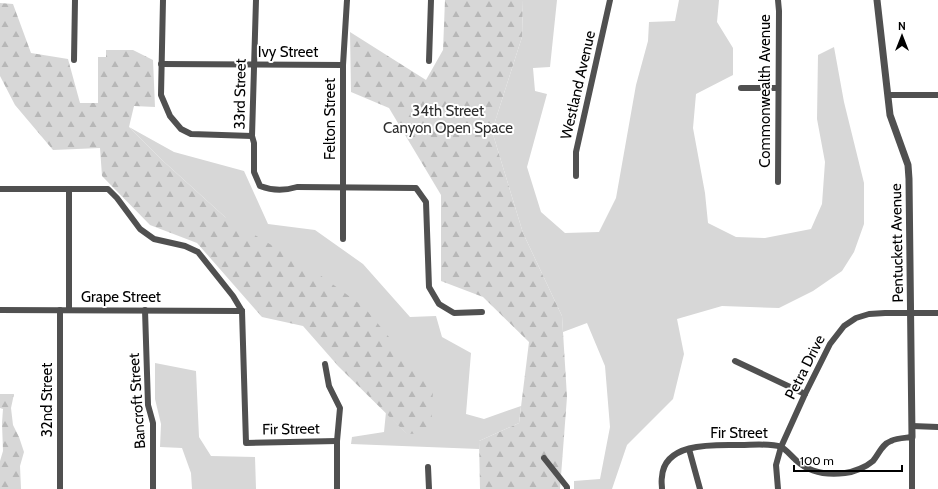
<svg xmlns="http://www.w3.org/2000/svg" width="938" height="489" viewBox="0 0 938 489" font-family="Cabin,sans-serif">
	<defs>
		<pattern id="forest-firs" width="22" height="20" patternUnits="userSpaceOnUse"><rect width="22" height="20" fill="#d7d7d7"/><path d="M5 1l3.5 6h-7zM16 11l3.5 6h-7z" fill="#b7b7b7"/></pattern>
	</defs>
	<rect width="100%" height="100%" fill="#fff"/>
	<g fill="#d7d7d7">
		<path d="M523,0H557L550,67L533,68L535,91L547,94L527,167L541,212L565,233L599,232L616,198L636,85L648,41L649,22L675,21L679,0H719L717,22L733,48V75L696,94L693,128L705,193L708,223L736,237L765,238L811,229L822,204L825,162L817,119L818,55L834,47L844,102L864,183V224L854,252L842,271L813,291L779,308L722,306L677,319L684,354L673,399L627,445L612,489H574V481L600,479L610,427L605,366L587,323L563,332L562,316L523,233L492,131L522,37Z"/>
		<path d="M129,127L174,152L244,171L268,224L315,230L363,264L410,317L436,316L442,337L471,353L466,414L484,419L521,406L519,423L479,441V449L351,444L352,437L384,432L386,412L407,434L225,217L162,160Z"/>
		<path d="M155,363L196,371L199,437L211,456L255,457L256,489H192L191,473L182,448L160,447L161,424L155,399Z"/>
	</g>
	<g fill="url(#forest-firs)">
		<path d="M445,0H523L522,37L492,131L523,233L562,316L567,397L560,489H480L479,441L519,423L529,342L483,297L441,281V195L389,108L351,92L350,32L426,80L443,50Z"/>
		<path d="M0,3L13,4L31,53L68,59L80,103H98V57H106V50H133L153,60L155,107L134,106L129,127L162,160L225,217L313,270L364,307L433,390L431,433L407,434L339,367L303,326L262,317L197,243L150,225L102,176L100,148L53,150L15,105L0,76Z"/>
		<path d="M0,394H14L11,408L13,425L19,437L24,452L20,466L21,489H0V461L3,451L2,423L3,409L0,408Z"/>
	</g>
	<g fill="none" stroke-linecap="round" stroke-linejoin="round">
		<g stroke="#505050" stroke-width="6">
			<path d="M163,0L161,95L170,116L181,129L191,134L252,136"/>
			<path d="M256,0L252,136L254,143V172L260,186C273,191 284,191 297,187L416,188L426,202L429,287L439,304L454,313L482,312"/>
			<path d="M778,0L779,11L778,182"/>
			<path d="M74,60L75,0"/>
			<path d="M429,61L431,0"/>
			<path d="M161,64L343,65"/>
			<path d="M741,88H778"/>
			<path d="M888,95H938"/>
			<path d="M576,176V152L610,0"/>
			<path d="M0,189H108L117,198L140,229L154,239L185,246L198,252L233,296L242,311"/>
			<path d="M69,189V310"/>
			<path d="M343,239V65L347,0"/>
			<path d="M0,310L242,311"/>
			<path d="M60,310V489"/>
			<path d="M145,310L148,405L153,423V489"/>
			<path d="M242,311L246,443L337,441"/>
			<path d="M735,361L805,394"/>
			<path d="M325,364L329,386L340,408L337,441V489"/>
			<path d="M912,426L938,427"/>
			<path d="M689,449L700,489"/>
			<path d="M544,458L567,487V489"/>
			<path d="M428,467L429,489"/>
			<path d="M662,489C662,485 661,481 662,477C664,441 717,445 741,445C752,445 771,443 781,447C786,449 792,457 797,461C810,473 828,475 845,473C854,472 866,467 873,461C879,454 882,444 891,441C897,438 905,438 912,437V489"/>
			<path d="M778,489L776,465L781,447L805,394L830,344L844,326L856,318L869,314L885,313H938"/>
		</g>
		<path stroke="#505050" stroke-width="7" d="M877,0L890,115L908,165L909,179L912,437"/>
	</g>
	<g text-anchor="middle" stroke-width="4" stroke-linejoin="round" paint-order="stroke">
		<g font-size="15" fill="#000" stroke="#fff">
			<text x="288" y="57">Ivy Street</text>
			<text transform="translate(578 85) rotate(-77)" y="5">Westland Avenue</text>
			<text transform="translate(765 91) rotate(-90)" y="5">Commonwealth Avenue</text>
			<text transform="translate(240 94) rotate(-89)" y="5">33rd Street</text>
			<text transform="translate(330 119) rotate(-90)" y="5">Felton Street</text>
			<text transform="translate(897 243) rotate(-91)" y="5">Pentuckett Avenue</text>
			<text x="121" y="302">Grape Street</text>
			<text transform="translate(805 367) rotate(-63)" y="5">Petra Drive</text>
			<text transform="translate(47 400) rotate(-90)" y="5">32nd Street</text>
			<text transform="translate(137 401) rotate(-94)" y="5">Bancroft Street</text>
			<text transform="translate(291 429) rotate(-1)" y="5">Fir Street</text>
			<text x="739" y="438">Fir Street</text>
		</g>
		<g font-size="15" fill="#2e2e2e" stroke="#fff">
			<text x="448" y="116">34th Street<tspan x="448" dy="17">Canyon Open Space</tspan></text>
		</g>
	</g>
	<g transform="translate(902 36)" stroke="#ffffff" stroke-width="3" paint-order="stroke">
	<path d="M0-3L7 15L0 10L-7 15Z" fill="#000000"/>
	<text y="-6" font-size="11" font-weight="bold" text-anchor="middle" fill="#000000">N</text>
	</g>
	<path d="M794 465v6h108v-6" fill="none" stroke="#000000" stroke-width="2"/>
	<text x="800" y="465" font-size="12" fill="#000000" stroke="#ffffff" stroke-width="3" paint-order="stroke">100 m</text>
</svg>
